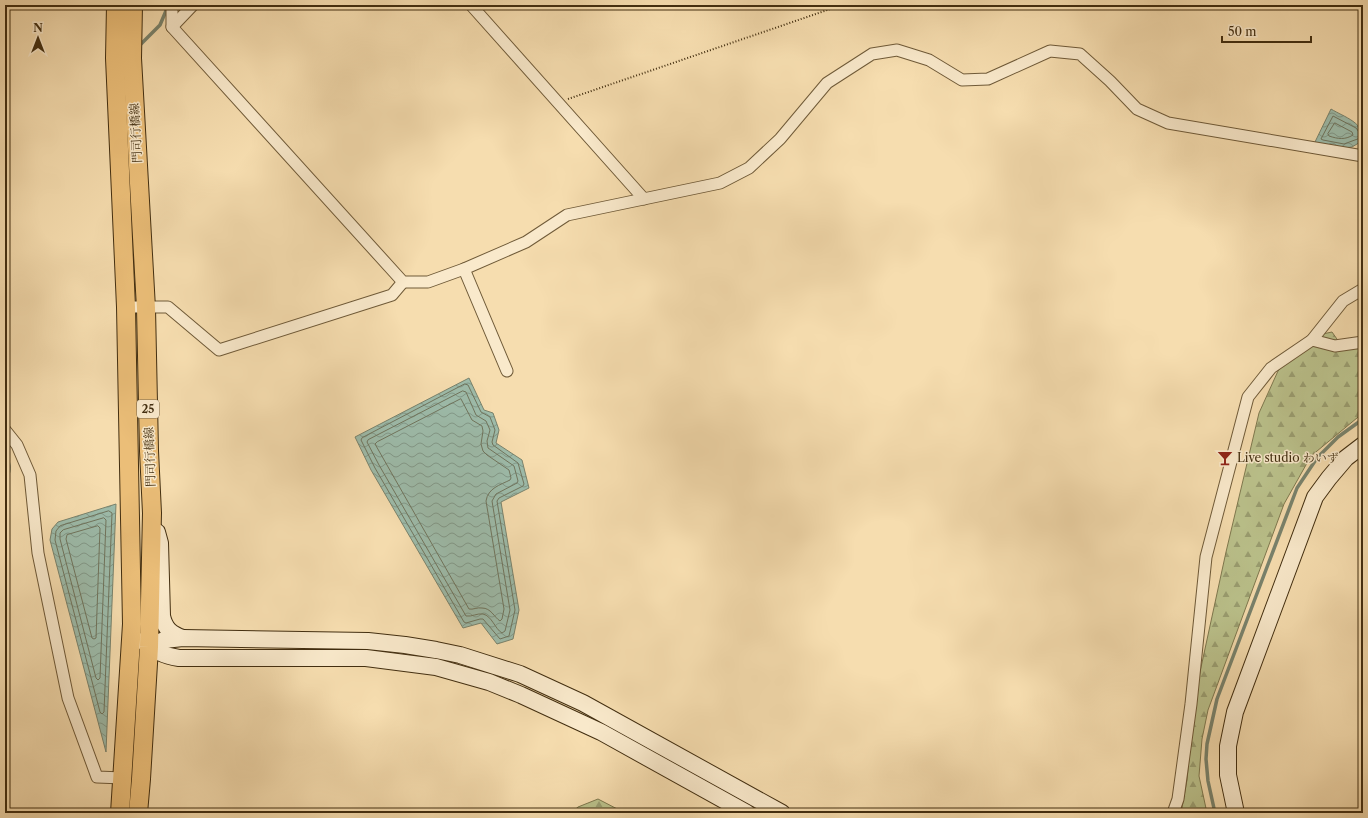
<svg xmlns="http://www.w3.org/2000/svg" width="1368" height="818" viewBox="0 0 1368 818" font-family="'Libre Caslon Text','Noto Serif JP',serif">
	<defs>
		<pattern id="forest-firs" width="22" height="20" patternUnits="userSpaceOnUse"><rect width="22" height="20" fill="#bbc28c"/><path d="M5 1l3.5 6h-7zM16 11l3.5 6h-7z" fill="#9a9e71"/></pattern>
		<pattern id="water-waves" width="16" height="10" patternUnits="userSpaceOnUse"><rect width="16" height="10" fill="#9dbcab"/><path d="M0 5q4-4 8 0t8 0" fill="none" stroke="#82998a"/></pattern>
	</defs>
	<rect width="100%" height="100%" fill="#f6ddaf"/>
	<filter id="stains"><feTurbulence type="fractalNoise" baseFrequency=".005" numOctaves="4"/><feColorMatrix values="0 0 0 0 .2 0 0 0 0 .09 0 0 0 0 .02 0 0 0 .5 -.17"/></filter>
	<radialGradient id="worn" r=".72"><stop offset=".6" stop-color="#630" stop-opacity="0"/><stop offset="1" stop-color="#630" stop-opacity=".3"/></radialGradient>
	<g fill="url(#forest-firs)" stroke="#7e784e">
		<path d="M1332,332L1344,349L1363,346V413L1311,456L1284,504L1208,710L1202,739L1199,776L1207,813H1181L1187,780L1195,695L1226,552L1259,413L1278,371L1313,336Z"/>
		<path d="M598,799L625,813H571L578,807Z"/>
	</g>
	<g fill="url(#water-waves)" stroke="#79836d">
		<path d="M1331,109C1344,117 1366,123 1362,141L1352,147L1344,148L1314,144Z"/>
		<path d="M469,378L484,410L493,413L499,430L496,443L522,460L529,488L501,502L519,610L513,639L497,644L481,623L463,628L371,470L355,437Z"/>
		<path d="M5,453C11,460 13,474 5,480Z"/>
		<path d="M116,504L106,752L50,540L52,529L58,522Z"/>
	</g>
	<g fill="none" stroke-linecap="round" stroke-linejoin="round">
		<g stroke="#70755e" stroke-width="1">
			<path d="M1335,123L1352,132L1353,135C1345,140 1338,139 1329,136L1328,134Z"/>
			<path d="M1363,133L1359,132L1356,128L1333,116L1321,139L1323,140L1344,144L1363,137"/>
			<path d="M465,384L468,385L481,412L490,417L495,430L492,442L493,445L518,463L524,484L523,486L499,498L497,501L515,610L509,636L500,639L483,619H480L466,623L464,622L375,468L361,440L362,438Z"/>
			<path d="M463,391L466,392L476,415L486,421L490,430L487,441L488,448L514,466L518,481L517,483L496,494L492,501L510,610L505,631L502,633C495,629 492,616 483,614C477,613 472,617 466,616L379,465L367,442L368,440Z"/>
			<path d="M461,399L472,420L482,426L483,431L481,444L483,451L487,455L509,470L511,478L510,480C500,485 488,488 486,501L504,609L502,619L500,621C494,617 491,608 482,608C477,607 473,610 469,609L375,444L377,442Z"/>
			<path d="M109,511L112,513L104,712L102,714L100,712L55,540L56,531L60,526Z"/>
			<path d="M104,518L106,520L100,678L98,680L96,678L60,539V533L63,530Z"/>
			<path d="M98,526L100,528L96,638L94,639L92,638L66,539L67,535Z"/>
		</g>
		<g stroke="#79836d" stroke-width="3.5">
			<path d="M139,46L160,25L168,6"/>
			<path d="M1215,813L1208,781L1206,759L1207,744L1217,699L1297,488L1317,458L1338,437L1363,419"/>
		</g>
		<defs>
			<g id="street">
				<path d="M172,5V27L403,282H428L464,269L526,242L567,215L720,183L749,168L780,139L827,83L872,54L897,50L929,60L962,80L988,79L1050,51L1080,54L1110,81L1137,109L1168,123L1363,156"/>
				<path d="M471,5L644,199"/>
				<path d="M172,27L193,5"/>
				<path d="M464,269L507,371"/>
				<path d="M126,307H168L219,350L392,295L403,282"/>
				<path d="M1312,340L1335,346L1363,342"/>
				<path d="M5,430L17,445L30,475L38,553L68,698L97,777L123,778"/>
				<path d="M1173,813L1178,799L1191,704L1206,557L1248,397L1271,368L1312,340L1343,301L1363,289"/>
			</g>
			<g id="secondary">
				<path d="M157,532L160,543L162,616C165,629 171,634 183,638"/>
				<path d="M143,641C153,651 165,656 179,658H366L436,667L489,682L521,695L601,732L747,813"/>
				<path d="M149,647L164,640L183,638L368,641L405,645L436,650L460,655L520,674L583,703L782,813"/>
				<path d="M1236,813L1228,775V746L1235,712L1315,497L1329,478L1346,458L1363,445"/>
			</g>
			<g id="primary">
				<path d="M116,5L115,58L126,307L132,624L120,813"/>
				<path d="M133,5L132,58L146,308L149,451L152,513L149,647L141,779L138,813"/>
			</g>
		</defs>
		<use href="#street" stroke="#6f5a38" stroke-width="13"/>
		<use href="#secondary" stroke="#422e10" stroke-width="18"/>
		<use href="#primary" stroke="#422e10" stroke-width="20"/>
		<path stroke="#422e10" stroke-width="2" stroke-dasharray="1 2" stroke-linecap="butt" d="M568,99L842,5"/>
		<use href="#street" stroke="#f9e9cb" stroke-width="11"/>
		<use href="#secondary" stroke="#f9e9cb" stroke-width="16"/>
		<use href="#primary" stroke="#ebbe78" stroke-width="18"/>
	</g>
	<defs>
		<symbol id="bar-bare" viewBox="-9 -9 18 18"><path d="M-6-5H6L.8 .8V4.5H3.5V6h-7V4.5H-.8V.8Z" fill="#8f2418" stroke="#f9e9cb" stroke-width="2.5" paint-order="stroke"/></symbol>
	</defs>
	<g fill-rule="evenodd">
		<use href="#bar-bare" x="1214" y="447" width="22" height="22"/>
	</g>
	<g text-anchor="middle" stroke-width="3" stroke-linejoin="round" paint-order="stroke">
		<rect fill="#f9e9cb" stroke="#796648" stroke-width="1" x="137" y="400" width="22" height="18" rx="3"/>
		<g font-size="11" font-weight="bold" fill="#422e10">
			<text x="148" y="413">25</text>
		</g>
		<g font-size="12" fill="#422e10" stroke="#f9e9cb">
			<text transform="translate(136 133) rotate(-93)" y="4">門司行橋線</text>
			<text transform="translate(150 457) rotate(-92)" y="4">門司行橋線</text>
		</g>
		<g font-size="12" fill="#422e10" stroke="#f9e9cb" text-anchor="start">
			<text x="1237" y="462">Live studio わいず</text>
		</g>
	</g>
	<rect width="1368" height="818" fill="none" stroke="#f6ddaf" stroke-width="20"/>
	<rect x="6" y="6" width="1356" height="806" fill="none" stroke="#422e10" stroke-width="2"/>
	<rect x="10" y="10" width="1348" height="798" fill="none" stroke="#422e10"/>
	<g transform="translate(38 38)" stroke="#f9e9cb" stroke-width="3" paint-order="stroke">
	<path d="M0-3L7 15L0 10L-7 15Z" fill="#422e10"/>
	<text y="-6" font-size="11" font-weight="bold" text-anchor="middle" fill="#422e10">N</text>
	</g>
	<path d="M1222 36v6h89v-6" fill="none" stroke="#422e10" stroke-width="2"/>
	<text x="1228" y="36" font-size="12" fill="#422e10" stroke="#f9e9cb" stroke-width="3" paint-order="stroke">50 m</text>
	<rect width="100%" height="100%" filter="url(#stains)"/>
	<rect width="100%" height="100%" fill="url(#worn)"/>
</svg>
